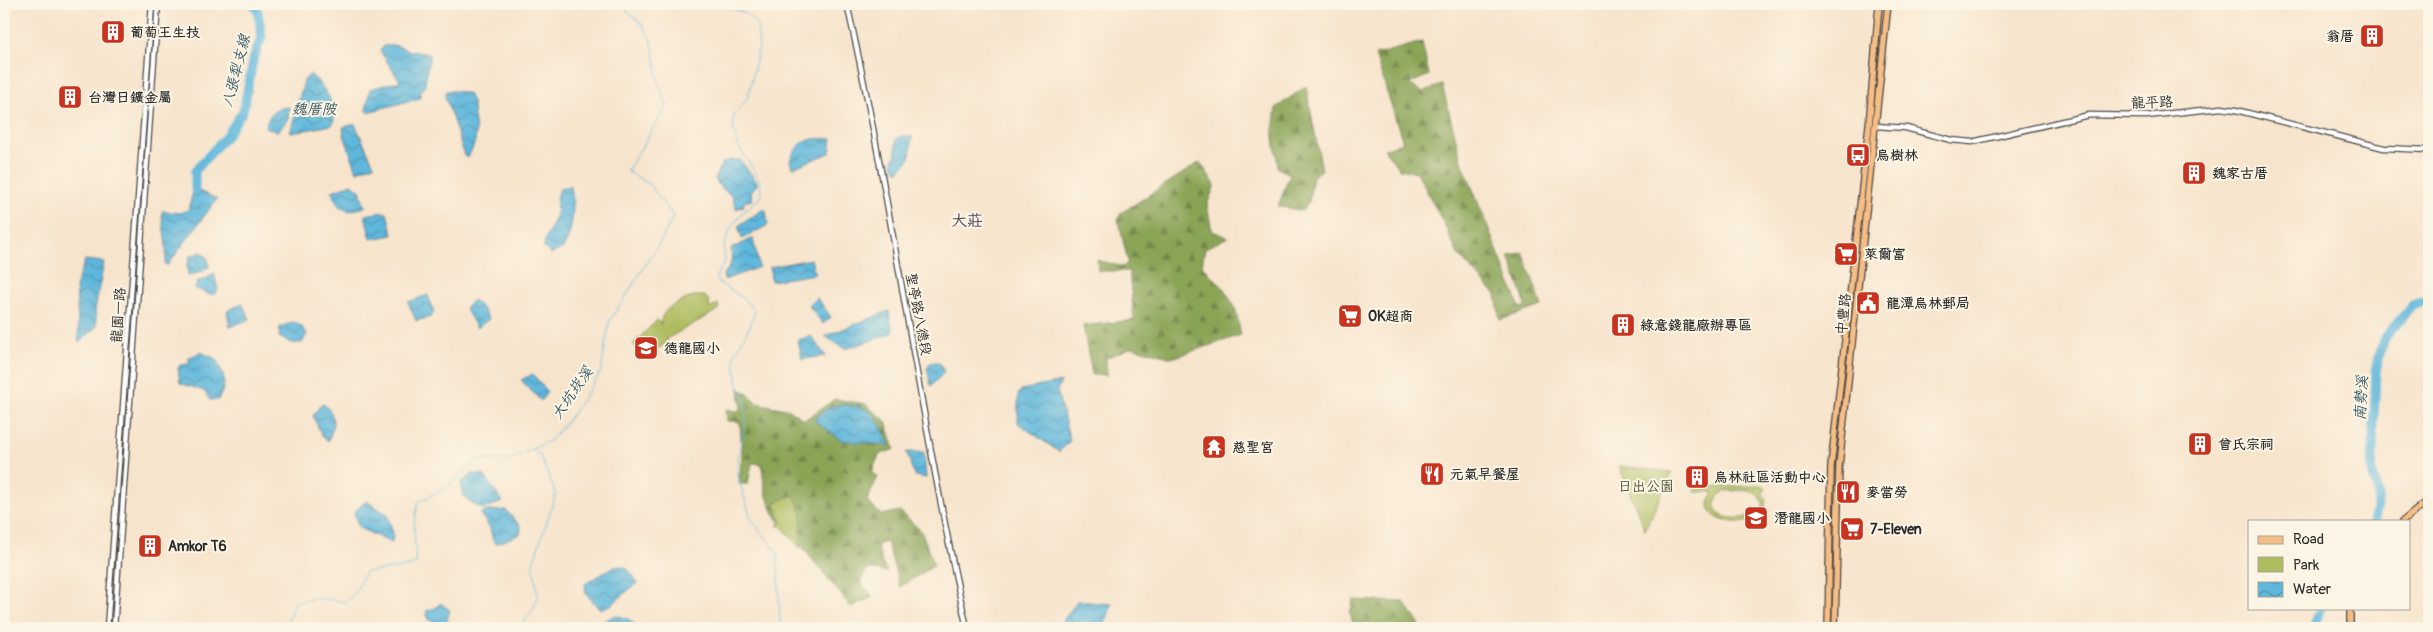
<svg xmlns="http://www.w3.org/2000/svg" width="2433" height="632" viewBox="0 0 2433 632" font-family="Pangolin,'LXGW WenKai TC',sans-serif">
	<defs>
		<pattern id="forest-firs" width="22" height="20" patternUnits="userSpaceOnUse" patternTransform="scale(1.25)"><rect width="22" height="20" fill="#8aa456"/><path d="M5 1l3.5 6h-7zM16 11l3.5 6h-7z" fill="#718647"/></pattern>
		<pattern id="water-waves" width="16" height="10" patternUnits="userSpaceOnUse" patternTransform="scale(1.25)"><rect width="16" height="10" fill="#5fb7dc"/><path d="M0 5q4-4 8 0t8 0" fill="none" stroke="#4f95b3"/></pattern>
	</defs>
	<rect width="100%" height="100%" fill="#fcf5e5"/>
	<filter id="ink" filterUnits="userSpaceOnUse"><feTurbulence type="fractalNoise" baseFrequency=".02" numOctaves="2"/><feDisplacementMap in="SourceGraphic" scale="10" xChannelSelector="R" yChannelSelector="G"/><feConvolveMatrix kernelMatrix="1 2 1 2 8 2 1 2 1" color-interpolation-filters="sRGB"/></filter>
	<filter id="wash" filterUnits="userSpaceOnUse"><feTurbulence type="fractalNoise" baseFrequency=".0096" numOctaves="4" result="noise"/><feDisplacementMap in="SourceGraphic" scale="20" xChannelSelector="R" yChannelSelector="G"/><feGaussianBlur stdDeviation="1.12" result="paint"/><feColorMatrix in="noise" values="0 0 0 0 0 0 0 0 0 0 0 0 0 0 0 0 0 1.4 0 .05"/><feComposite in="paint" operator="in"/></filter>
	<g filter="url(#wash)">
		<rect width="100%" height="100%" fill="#f7e4cc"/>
		<g fill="url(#forest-firs)" stroke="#5a6840">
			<path d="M1422,42L1429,75L1409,84L1422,92L1442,85L1462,162L1520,308L1526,306L1509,256L1523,252L1542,306L1500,320L1496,295L1458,255L1447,230L1417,172L1399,169L1384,149L1403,142L1375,55Z"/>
			<path d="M1306,86L1322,170L1313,176L1309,202L1302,211L1278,206L1290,174L1278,168L1273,130L1276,108Z"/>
			<path d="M1200,162L1215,185L1207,205L1212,231L1228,237L1205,248L1202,266L1222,286L1235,307L1241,335L1172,358L1132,347L1106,358L1107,375H1092L1083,326L1134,320L1129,271H1098L1097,260L1123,267L1128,262L1118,219L1121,213Z"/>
			<path d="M739,389L747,393L757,403L790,410L804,420L835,399L865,404L886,421L895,449L879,455L872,472L878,477L867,501L881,515L900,511L922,532L934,566L900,587L887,542L877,545L882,563L887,572L868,569L862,578V584L873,597L851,607L790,532C770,517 763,489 762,464L752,463L748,484H739L742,454L740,422L727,421L726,409L738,411L741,407Z"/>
			<path d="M1353,600L1404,602L1422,628H1354L1350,613Z"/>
		</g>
		<g fill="#adbc5f" stroke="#6c7445" fill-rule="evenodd">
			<path d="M694,296H705L709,301L710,309L718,304L720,309L666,339L668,343L643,356L633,344L657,320L661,324C660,307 681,302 694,296Z"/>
			<path d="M1619,466L1672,472L1645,530Z"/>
			<path d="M1765,486V491L1762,492L1766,500L1765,513C1749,531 1692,523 1714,492H1695V487ZM1726,491C1740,491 1757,487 1763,503L1762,510C1755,518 1731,521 1721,515C1710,508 1715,496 1726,491Z"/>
			<path d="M794,495L802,513L800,548L782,527L777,525L782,522L774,503Z"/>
		</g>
		<g fill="url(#water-waves)" stroke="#457184">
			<path d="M394,45L411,51L430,54L424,88L420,91V98L368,112L366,110L370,89L400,81L380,51L384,46Z"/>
			<path d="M310,74C322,84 341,109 332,125L290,133L304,81Z"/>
			<path d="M446,91H457L468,94C475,107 472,105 474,117C477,134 477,142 468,157H465L445,96Z"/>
			<path d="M289,107L288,119L278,131L265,127C270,113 274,108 289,107Z"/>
			<path d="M355,124L374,165L357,171L344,135L343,127Z"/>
			<path d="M901,136L912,137L910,158L898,172L892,164L896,153V139Z"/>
			<path d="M832,139L830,153L792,168L790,160C800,138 810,138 832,139Z"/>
			<path d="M731,160H740L758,183L751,192L752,200L743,202L744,206L736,209L732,196L717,184L715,177L722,163Z"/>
			<path d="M352,184L360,190L365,207L349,211L339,206L332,191Z"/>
			<path d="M561,187H571C575,203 573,234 563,248C560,250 555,252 552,254L544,248C543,236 554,227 556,214C558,204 555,196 561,187Z"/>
			<path d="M194,189L217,199L167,266L165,264C169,246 162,229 162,211L180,213L188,210Z"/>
			<path d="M762,210H766L768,225L742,239L738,226Z"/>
			<path d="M383,212L387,213L393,235L371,239L365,215Z"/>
			<path d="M753,238L759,267L724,280L723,274C732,266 732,261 731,249Z"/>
			<path d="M202,252L208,259L209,267L202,272L188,276L187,265L190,256Z"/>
			<path d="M811,259L815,274L771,281L770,267Z"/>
			<path d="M85,260L104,262L95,310L97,326L79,343L76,285Z"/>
			<path d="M214,273L218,290L215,294H209L195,288L198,281L204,280Z"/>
			<path d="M428,295L434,312L431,317L416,321L408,302Z"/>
			<path d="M817,298L831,317L823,324L809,306Z"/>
			<path d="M473,300L482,308L489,319L477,328L465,308Z"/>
			<path d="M242,303L250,319L230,327L227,311Z"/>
			<path d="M889,311L893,333L845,349L825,336Z"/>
			<path d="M294,322L301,326L307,334L302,343H292L279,337L280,327Z"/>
			<path d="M811,336L826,356L802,359L798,340Z"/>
			<path d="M200,352L216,359C224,377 228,382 218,400H210L204,391L180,383L178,368L180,365L189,364V358Z"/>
			<path d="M935,362L941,364L944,373L931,386L927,368L930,363Z"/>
			<path d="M533,374L547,392L541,401L521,380Z"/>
			<path d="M1061,382L1057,391L1070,441L1059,452L1018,423V395L1021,390Z"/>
			<path d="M322,403C337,413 334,427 328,441L322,436L313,416Z"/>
			<path d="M835,405C872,404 876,414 890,446L841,440L814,420L825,410Z"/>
			<path d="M906,452H924L926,478L915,476C910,468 911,460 906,452Z"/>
			<path d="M473,474L484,475L502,502L483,509C470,503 460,498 461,482Z"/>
			<path d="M366,501L387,514L393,532L392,543L359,528L354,512Z"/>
			<path d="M506,510L521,527L520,534L496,544L493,541L490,528L480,514L486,511Z"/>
			<path d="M620,566C629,567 633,576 637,583L611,605L600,609L586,594L585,584L613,567Z"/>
			<path d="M1077,601L1112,604L1104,628H1058Z"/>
			<path d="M440,603L450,610L447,620L453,628H432L433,622L428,619L426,611L435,608Z"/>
			<path d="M619,616L628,619L640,628H601L600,624L611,617Z"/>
		</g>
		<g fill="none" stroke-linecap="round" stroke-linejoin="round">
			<g stroke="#5fb7dc" stroke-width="1">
				<path d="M716,4L745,13L757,25L759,47L748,97L734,115L733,128L739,147L760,181L761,197L743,212L732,226L724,245L725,261L716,277L718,282L742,297L755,311L750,326L734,356L738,385L745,401L746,421L738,457V476L751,519L778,553L780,628"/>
				<path d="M277,628L288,620L294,602L318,598L345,602L355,593L365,572C382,569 400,570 416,564L414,526L418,502L447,487L475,460L511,459L551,440L572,415L601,372L609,322L661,241L673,216L649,184L627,171L667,106L659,83L652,41L643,25L619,4"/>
				<path d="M520,628L534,608L538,596L533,563L556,494L540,455L531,450"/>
			</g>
			<g stroke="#5fb7dc" stroke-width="9">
				<path d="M195,189V171L227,135L243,111L254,57L262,37L258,12L253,4"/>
				<path d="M2373,521L2379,498L2372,472L2376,371L2383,340L2412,305L2429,299"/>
				<path d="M2313,628L2321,608"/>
			</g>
		</g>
	</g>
	<g filter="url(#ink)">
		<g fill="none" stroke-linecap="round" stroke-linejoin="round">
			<defs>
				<g id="minor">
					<path d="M847,4C894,211 920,422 967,628"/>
					<path d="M1876,126L1906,128L1951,140L1972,142L2089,115L2146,116L2221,108L2236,110L2384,148L2429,150"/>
					<path d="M107,628L152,4"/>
					<path d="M114,628L158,4"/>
				</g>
				<g id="major">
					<path d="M2403,521L2429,500"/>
					<path d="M2350,608V628"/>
					<path d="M1828,628L1831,466L1869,125L1879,4"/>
					<path d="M1835,628L1839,466L1888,4"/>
				</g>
			</defs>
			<use href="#minor" stroke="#4a4743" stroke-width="7"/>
			<use href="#major" stroke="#4a4743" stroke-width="8"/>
			<use href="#minor" stroke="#fff" stroke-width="4.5"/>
			<use href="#major" stroke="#f6be87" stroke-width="5.5"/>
		</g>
	</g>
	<defs>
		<symbol id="building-square" viewBox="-11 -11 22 22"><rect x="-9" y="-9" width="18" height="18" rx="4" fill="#c8321e" stroke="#fcf5e5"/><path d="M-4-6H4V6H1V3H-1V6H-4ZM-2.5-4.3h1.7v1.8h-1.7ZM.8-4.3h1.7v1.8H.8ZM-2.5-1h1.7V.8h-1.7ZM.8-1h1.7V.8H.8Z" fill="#fff"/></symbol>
		<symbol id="bus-square" viewBox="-11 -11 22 22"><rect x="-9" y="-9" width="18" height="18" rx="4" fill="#c8321e" stroke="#fcf5e5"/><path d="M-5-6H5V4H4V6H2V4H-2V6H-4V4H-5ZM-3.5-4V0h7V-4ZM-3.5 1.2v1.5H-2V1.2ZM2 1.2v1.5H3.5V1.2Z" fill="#fff"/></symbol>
		<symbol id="supermarket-square" viewBox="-11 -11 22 22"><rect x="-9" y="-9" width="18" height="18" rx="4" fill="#c8321e" stroke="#fcf5e5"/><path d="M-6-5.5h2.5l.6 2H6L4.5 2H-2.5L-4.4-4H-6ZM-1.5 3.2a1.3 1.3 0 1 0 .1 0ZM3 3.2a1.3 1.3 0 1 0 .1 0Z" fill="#fff"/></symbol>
		<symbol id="civic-square" viewBox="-11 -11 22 22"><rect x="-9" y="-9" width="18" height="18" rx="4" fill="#c8321e" stroke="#fcf5e5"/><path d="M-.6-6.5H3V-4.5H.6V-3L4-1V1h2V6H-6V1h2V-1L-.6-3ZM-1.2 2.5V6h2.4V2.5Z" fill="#fff"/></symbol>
		<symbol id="school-square" viewBox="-11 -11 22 22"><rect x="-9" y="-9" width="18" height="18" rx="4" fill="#c8321e" stroke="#fcf5e5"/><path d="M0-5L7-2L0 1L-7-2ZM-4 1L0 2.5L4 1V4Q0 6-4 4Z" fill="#fff"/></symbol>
		<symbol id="temple-square" viewBox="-11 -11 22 22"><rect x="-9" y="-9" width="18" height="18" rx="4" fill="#c8321e" stroke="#fcf5e5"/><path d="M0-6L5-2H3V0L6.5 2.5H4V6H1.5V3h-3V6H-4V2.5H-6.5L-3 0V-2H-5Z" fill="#fff"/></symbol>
		<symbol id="restaurant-square" viewBox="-11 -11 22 22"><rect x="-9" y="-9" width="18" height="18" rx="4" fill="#c8321e" stroke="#fcf5e5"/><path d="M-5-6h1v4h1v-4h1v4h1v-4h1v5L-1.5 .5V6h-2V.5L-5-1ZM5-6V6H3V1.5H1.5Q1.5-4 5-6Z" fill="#fff"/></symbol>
	</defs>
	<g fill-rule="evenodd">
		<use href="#building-square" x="99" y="18" width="28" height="28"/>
		<use href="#building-square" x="2358" y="22" width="28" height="28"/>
		<use href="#building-square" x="56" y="83" width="28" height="28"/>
		<use href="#bus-square" x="1844" y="141" width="28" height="28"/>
		<use href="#building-square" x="2180" y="159" width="28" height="28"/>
		<use href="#supermarket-square" x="1832" y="240" width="28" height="28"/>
		<use href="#civic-square" x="1854" y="289" width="28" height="28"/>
		<use href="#supermarket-square" x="1336" y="302" width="28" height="28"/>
		<use href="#building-square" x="1609" y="311" width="28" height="28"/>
		<use href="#school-square" x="632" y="334" width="28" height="28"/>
		<use href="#building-square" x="2186" y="430" width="28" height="28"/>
		<use href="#temple-square" x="1200" y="433" width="28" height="28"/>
		<use href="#restaurant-square" x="1418" y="460" width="28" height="28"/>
		<use href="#building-square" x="1683" y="463" width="28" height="28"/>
		<use href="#restaurant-square" x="1834" y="478" width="28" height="28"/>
		<use href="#school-square" x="1742" y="504" width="28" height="28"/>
		<use href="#supermarket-square" x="1838" y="515" width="28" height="28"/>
		<use href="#building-square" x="136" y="532" width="28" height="28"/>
	</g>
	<g text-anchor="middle" stroke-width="4" stroke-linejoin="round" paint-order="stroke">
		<g font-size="14" font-weight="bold" fill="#2b2b2b" stroke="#fcf5e5" text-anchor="start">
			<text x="130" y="37">葡萄王生技</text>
			<text x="2354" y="41" text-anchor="end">翁厝</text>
			<text x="88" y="102">台灣日鑛金屬</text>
			<text x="1876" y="160">烏樹林</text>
			<text x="2212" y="178">魏家古厝</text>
			<text x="1864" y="259">萊爾富</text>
			<text x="1886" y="308">龍潭烏林郵局</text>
			<text x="1368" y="321">OK超商</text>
			<text x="1640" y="330">綠意錢龍廠辦專區</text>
			<text x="664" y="353">德龍國小</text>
			<text x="2218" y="449">曾氏宗祠</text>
			<text x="1232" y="452">慈聖宮</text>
			<text x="1450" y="479">元氣早餐屋</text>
			<text x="1714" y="482">烏林社區活動中心</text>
			<text x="1866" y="497">麥當勞</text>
			<text x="1774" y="523">潛龍國小</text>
			<text x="1870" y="534">7-Eleven</text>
			<text x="168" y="551">Amkor T6</text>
		</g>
		<g font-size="14" fill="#2b2b2b" stroke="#fcf5e5">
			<text transform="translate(2152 102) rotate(-2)" y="5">龍平路</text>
			<text transform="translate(919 314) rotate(79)" y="5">聖亭路八德段</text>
			<text transform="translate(1843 314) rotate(-84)" y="5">中豐路</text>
			<text transform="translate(118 315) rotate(-86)" y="5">龍園一路</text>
		</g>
		<g font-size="14" fill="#52563b" stroke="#fcf5e5">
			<text x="1646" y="491">日出公園</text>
		</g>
		<g font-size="15" font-style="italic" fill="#3d5c69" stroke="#fcf5e5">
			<text transform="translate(236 71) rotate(-76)" y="5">八張犁支線</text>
			<text x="314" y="114">魏厝陂</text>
			<text transform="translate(572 393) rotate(-55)" y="5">大坑崁溪</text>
			<text transform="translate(2361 398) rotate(-87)" y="5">南勢溪</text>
		</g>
		<g font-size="16" font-weight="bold" fill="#655665" stroke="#fcf5e5">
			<text x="967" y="226">大莊</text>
		</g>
	</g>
	<rect width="2433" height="632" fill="none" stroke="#fcf5e5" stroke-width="20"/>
	<rect x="2248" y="520" width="162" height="90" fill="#fcf5e5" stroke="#a8a49b"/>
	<rect x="2258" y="536" width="25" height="8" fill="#f6be87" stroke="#a8a49b"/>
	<text x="2293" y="544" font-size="15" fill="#2b2b2b">Road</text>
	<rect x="2258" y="557" width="25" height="15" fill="#adbc5f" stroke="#a8a49b"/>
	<text x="2293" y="570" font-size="15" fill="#2b2b2b">Park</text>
	<rect x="2258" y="582" width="25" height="15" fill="url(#water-waves)" stroke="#a8a49b"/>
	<text x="2293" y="594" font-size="15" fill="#2b2b2b">Water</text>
</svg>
